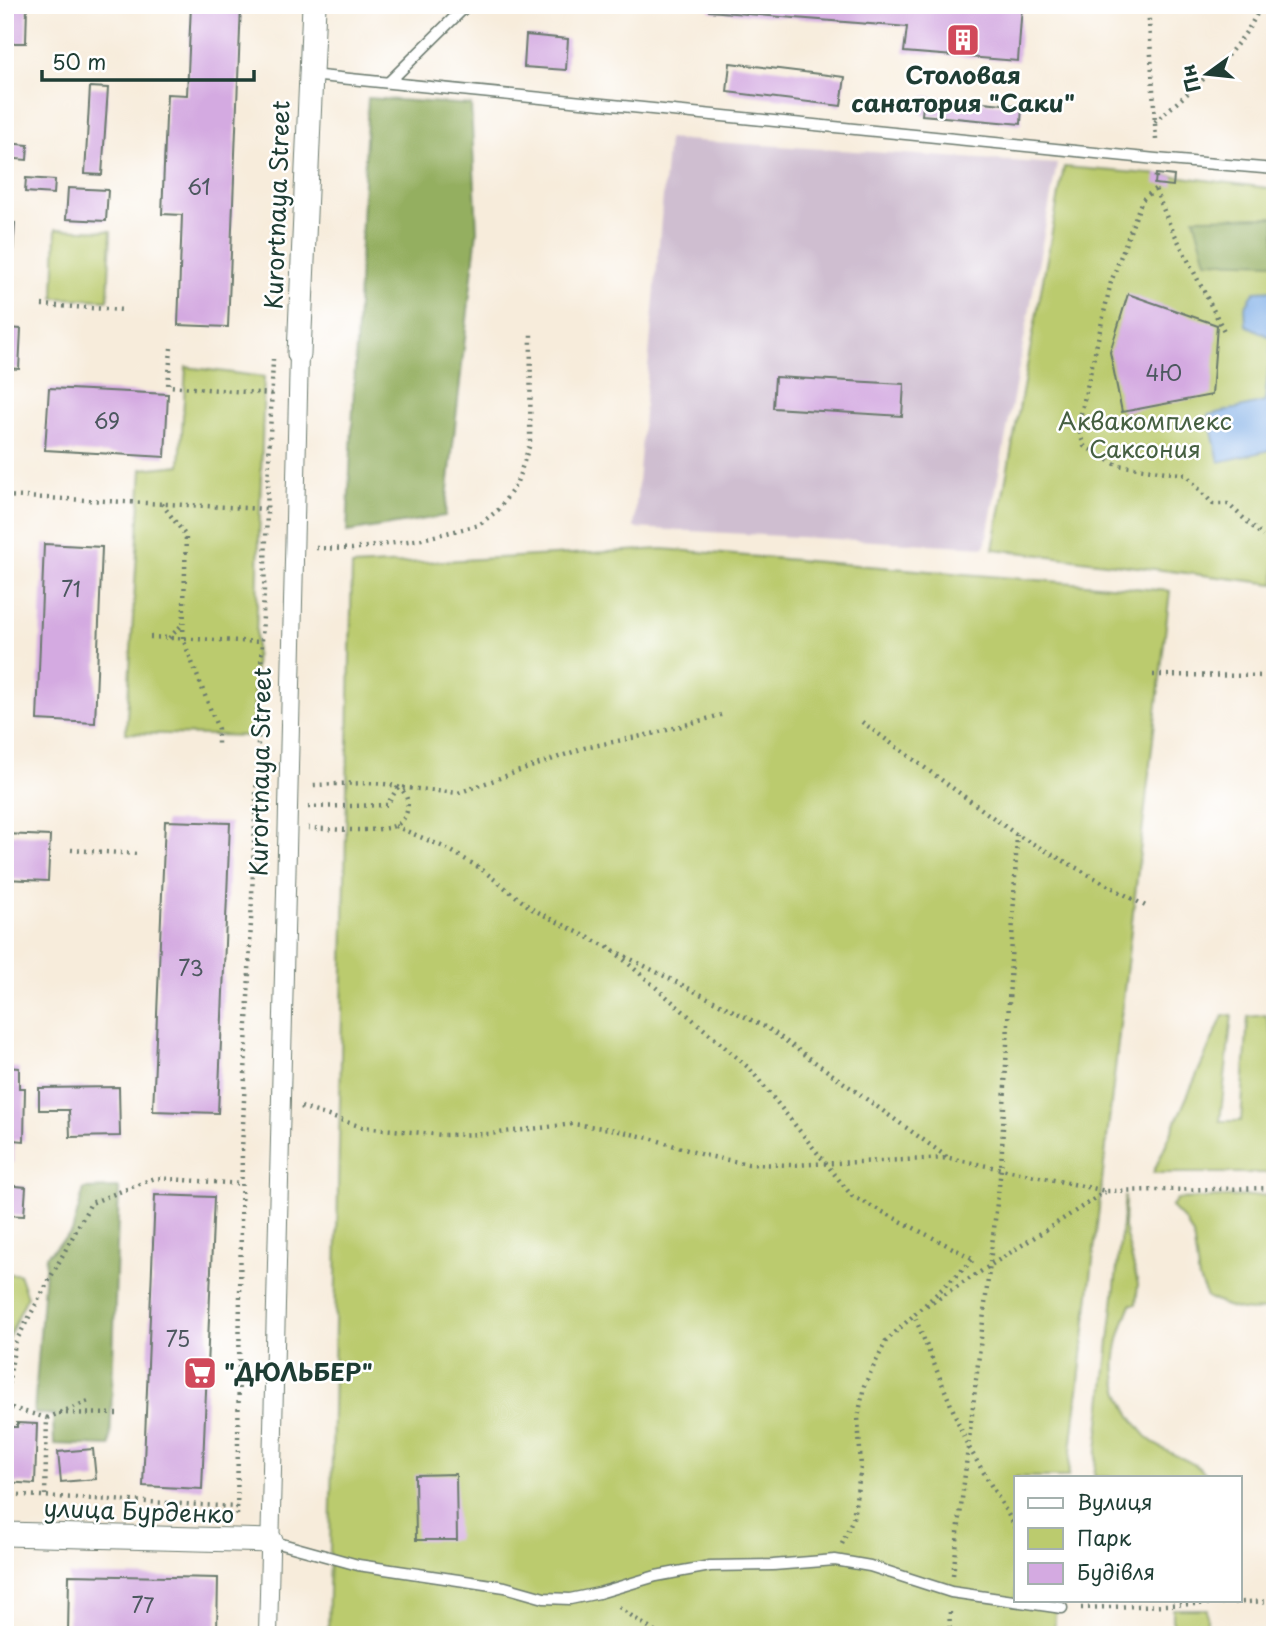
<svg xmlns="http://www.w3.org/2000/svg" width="1280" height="1640" viewBox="0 0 1280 1640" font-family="'Playpen Sans',sans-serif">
	<rect width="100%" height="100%" fill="#fff"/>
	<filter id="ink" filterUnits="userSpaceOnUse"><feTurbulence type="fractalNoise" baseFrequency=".0143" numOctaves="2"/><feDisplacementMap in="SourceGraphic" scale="14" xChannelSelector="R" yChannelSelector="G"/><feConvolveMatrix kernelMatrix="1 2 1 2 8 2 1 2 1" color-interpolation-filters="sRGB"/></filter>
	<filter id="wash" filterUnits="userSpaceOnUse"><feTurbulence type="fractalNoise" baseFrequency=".00686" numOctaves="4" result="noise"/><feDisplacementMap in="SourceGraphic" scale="28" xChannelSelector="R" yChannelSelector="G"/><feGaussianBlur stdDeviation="1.57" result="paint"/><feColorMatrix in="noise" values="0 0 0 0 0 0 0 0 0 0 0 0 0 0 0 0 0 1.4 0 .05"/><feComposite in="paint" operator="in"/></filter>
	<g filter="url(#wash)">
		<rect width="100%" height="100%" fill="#f7ecdb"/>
		<path fill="#cfbed0" d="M668,139L1057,164L985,547L634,528Z"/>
		<g fill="#bbcb6e" stroke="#6d8451" stroke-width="2">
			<path d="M1064,167L1174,176L1275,189V584L993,549Z"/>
			<path d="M56,229L111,231L108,300L54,298Z"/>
			<path d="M186,367L264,377L253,736L126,733L142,469L180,465Z"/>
			<path d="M663,549L1170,591L1068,1477H1016V1600H1056L1054,1635H328L352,566Z"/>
			<path d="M1232,1015L1220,1121H1241L1248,1017L1266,1015L1275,1045V1173H1153L1223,1016Z"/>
			<path d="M1272,1195L1275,1196V1306C1250,1316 1230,1309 1207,1297L1199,1280L1193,1236L1185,1221L1171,1207L1177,1199Z"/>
			<path d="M1125,1196L1124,1227L1138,1284L1136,1304H1131C1113,1348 1106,1382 1136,1423C1141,1430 1147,1438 1154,1443C1172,1457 1194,1459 1209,1477H1094Z"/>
			<path d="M5,1274H19L27,1297L5,1346Z"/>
			<rect x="1173" y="1609" width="34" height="26"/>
		</g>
		<g fill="#94af61" stroke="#5a764a" stroke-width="2">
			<path d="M368,98L471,105L477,231L445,516L347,532Z"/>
			<path d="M1275,217V263L1206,261L1194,218Z"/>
			<path d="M119,1188L110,1446L54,1444L53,1415L34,1413L46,1256L72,1232L84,1189Z"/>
		</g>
		<path fill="#7bace6" stroke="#4d748d" stroke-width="2" d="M1275,290V449L1219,462L1208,415L1265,402L1272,338L1246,325L1245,307L1255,291Z"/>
		<g id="blocks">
			<g fill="#d4aae1">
				<path d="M5,5H27L26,43H5Z"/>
				<path d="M191,5H241L228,327L178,325L182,215L162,214L167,94L187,95Z"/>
				<path d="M710,5H1022L1018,61L904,52L907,27L709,11Z"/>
				<path d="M526,35L568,39L566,70L524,67Z"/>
				<path d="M730,63L845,77L841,106L727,92Z"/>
				<path d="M90,87L108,88L102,175L85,174Z"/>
				<path d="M924,96L1022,106L1021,124L922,115Z"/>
				<path d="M5,143L28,145L27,160L5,158Z"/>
				<path d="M1156,174L1174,176L1173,186L1155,184Z"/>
				<path d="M26,178L55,180L54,194L25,192Z"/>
				<path d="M68,188L108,190L106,221L66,219Z"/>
				<path d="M5,222L15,223L8,328L21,329L19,369L5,368Z"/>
				<path d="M1128,294L1217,325L1212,395L1122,412L1110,352Z"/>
				<path d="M775,377L904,384L902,416L773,408Z"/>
				<path d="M49,388L168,394L165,457L45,450Z"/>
				<path d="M44,544L102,547L95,723L37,720Z"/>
				<path d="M165,821L230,823L218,1113L153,1111Z"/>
				<path d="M5,834L50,836L48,881L5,879Z"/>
				<path d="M5,1067L19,1068V1088H25L24,1141L14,1140V1163H5Z"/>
				<path d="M119,1087L120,1136L70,1137L69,1110H39V1088Z"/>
				<path d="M5,1185L26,1187L24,1216L5,1215Z"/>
				<path d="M155,1195L214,1197L202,1489L143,1486Z"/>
				<path d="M17,1423L37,1424L35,1484L5,1482V1427H17Z"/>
				<path d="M93,1449L96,1479L61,1482L58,1452Z"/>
				<path d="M456,1474L457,1540H416L415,1475Z"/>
				<path d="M69,1575L218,1578L217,1635H68Z"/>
			</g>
		</g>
	</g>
	<g filter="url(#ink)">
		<use href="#blocks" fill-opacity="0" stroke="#6b7a6e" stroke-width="2"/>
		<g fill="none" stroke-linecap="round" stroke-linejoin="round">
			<defs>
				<g id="service">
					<path d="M310,75L1156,159L1275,169"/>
					<path d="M389,82L467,5"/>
					<path d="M271,1541L358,1565L505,1587L544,1598L570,1599L599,1593L656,1576L710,1566L773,1565L835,1560L870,1566L951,1592L1062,1608"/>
				</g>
				<path id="pedestrian" d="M268,1635L299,354"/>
				<g id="minor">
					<path d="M299,354L314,5"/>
					<path d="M5,1534L271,1541"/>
				</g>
			</defs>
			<use href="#service" stroke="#6b7a6e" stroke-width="13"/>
			<use href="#pedestrian" stroke="#6b7a6e" stroke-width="20"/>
			<use href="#minor" stroke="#6b7a6e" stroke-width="25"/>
			<g stroke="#6b7a6e" stroke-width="4.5" stroke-dasharray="2 5" stroke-linecap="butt">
				<path d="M1148,5L1156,140"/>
				<path d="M1155,122C1192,88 1241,53 1261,5"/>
				<path d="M1156,176L1155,189L1169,223L1224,331"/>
				<path d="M1155,189L1142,200L1111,282L1078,427L1084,446L1117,465L1186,475L1213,504H1228L1263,536"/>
				<path d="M42,305L123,310"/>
				<path d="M171,348L168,386L272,394"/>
				<path d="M5,496L267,509"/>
				<path d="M162,504L186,536L183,639L218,729V744"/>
				<path d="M316,548L352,549L422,539L479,525L498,510L516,485L530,444L531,330"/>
				<path d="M150,637L262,642"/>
				<path d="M169,638L183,624"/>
				<path d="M1153,675L1275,676"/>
				<path d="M862,722L1017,835L1149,908"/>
				<path d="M308,807L387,805L398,787L458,793L584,748L656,733L721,715"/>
				<path d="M395,826L446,848L480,868L532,909L769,1029L947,1157"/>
				<path d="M308,828C328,829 377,833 394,826C410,820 413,796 398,787C384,780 329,785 311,785"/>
				<path d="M71,850L138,854"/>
				<path d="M608,946L750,1069L852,1196L974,1259L914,1315L967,1444L1016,1528"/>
				<path d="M301,1107L362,1127L443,1135L489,1134L573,1124L611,1129L653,1139L703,1155L748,1164L791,1165L949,1158L1106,1191L1275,1188"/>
				<path d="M927,1306L1105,1192"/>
				<path d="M5,1405L15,1343L91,1203L155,1178L242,1184"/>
				<path d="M5,1406L47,1418L45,1495"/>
				<path d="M59,1413L120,1414"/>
				<path d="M47,1418L91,1400"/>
				<path d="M5,1494L237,1507"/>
				<path d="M237,1515L242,1151L273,359"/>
				<path d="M842,1544L853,1518L861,1467L858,1418L864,1386L886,1341L914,1315"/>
				<path d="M953,1575L1001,1169L1017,835"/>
				<path d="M619,1607L659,1635"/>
				<path d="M1081,1608L1275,1601"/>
				<path d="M949,1635L950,1611"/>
			</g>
			<use href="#service" stroke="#fff" stroke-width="10"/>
			<use href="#pedestrian" stroke="#fff" stroke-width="18"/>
			<use href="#minor" stroke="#fff" stroke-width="23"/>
		</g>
	</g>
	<defs>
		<symbol id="building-square" viewBox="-11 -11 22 22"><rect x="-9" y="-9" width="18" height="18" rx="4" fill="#d1495b" stroke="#fff"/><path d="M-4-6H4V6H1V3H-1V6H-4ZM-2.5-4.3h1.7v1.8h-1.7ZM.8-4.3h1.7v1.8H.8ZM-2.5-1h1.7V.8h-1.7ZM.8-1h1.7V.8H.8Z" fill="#fff"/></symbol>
		<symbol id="supermarket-square" viewBox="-11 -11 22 22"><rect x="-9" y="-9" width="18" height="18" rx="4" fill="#d1495b" stroke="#fff"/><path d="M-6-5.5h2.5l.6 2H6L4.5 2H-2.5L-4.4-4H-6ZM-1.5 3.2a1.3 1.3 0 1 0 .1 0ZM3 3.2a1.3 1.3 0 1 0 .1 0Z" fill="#fff"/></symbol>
	</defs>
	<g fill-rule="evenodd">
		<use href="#building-square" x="944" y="21" width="38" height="38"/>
		<use href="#supermarket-square" x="181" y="1354" width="38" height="38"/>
	</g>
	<g text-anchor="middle" stroke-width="5" stroke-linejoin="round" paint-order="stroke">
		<g font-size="21" fill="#4c585f">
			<text x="199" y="195">61</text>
			<text x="1164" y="381">4Ю</text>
			<text x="107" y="429">69</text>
			<text x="71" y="597">71</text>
			<text x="191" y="976">73</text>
			<text x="178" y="1347">75</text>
			<text x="143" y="1613">77</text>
		</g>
		<g font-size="24" font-weight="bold" fill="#1f3d34" stroke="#fff">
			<text x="963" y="84">Столовая<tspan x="963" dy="28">санатория "Саки"</tspan></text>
			<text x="224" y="1381" text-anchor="start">"ДЮЛЬБЕР"</text>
		</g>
		<g font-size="24" fill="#1f3d34" stroke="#fff">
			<text transform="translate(278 205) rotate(-88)" y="8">Kurortnaya Street</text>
			<text transform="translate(261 772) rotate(-89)" y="8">Kurortnaya Street</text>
			<text transform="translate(139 1512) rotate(2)" y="8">улица Бурденко</text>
		</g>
		<g font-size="24" fill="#466042" stroke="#fff">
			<text x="1145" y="430">Аквакомплекс<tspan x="1145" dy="28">Саксония</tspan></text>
		</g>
	</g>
	<rect width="1280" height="1640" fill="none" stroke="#fff" stroke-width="28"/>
	<rect x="1014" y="1476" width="228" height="126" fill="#ffffff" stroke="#a5b1ae" stroke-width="2"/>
	<rect x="1028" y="1498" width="35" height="10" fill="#ffffff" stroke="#a5b1ae" stroke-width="2"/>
	<text x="1077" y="1510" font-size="21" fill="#1f3d34">Вулиця</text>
	<rect x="1028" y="1528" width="35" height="21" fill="#bbcb6e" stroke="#a5b1ae" stroke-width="2"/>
	<text x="1077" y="1546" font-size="21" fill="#1f3d34">Парк</text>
	<rect x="1028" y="1563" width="35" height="21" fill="#d4aae1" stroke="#a5b1ae" stroke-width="2"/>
	<text x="1077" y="1580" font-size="21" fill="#1f3d34">Будівля</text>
	<g transform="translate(1207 74) rotate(255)" stroke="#ffffff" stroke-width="5" paint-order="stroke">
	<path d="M0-5L12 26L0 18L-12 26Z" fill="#1f3d34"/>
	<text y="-10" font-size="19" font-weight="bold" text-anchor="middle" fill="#1f3d34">Пн</text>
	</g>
	<path d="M42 70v10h212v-10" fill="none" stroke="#1f3d34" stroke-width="3.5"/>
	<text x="52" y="70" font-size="21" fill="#1f3d34" stroke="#ffffff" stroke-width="5" paint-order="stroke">50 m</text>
</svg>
